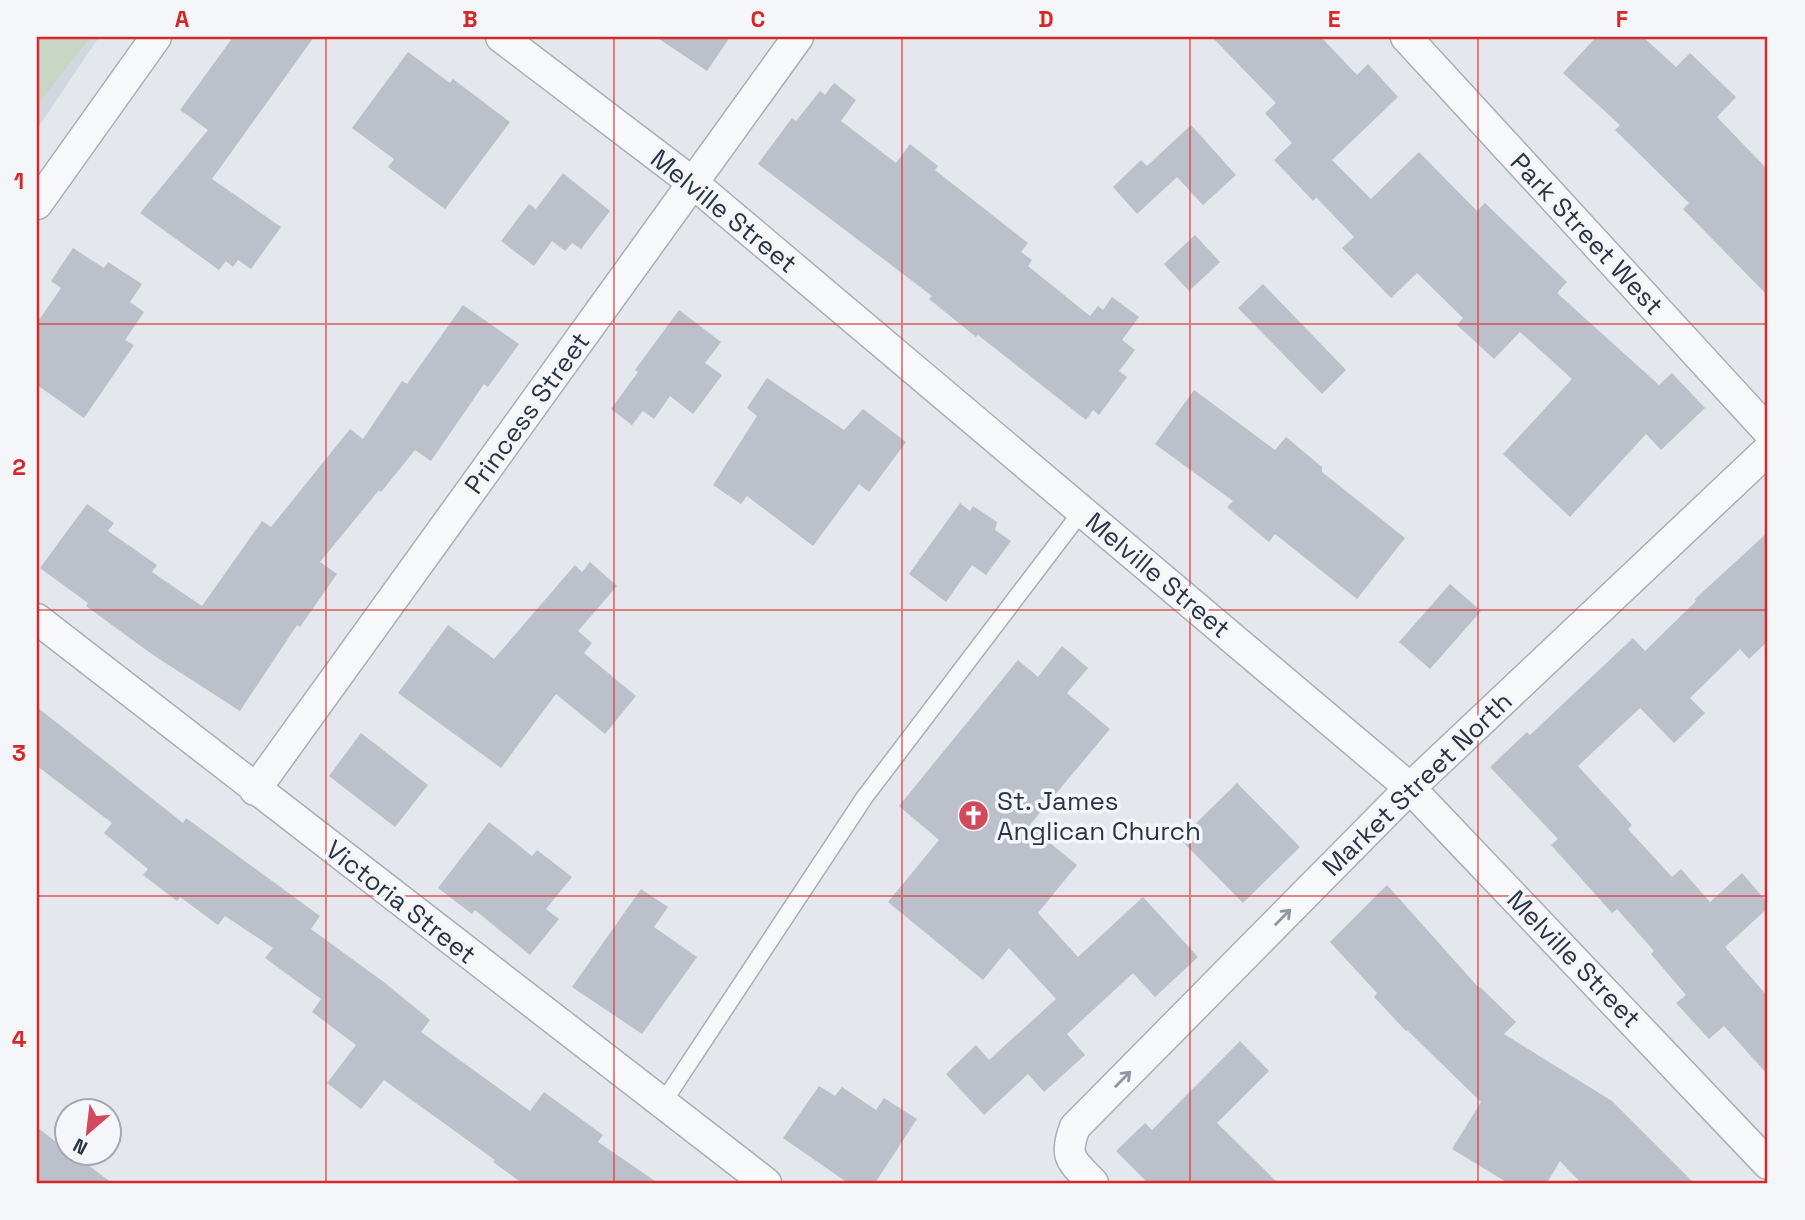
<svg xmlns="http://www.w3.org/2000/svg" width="1805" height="1220" viewBox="0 0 1805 1220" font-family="'Space Grotesk',sans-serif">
	<rect width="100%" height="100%" fill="#e4e7ec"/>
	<path fill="#d2d6de" d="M37,37H99L37,129Z"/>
	<path fill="#c9d6c5" d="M37,37L90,38L37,105Z"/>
	<g fill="#bbc0ca">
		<path d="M233,37H314L212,179L281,227L251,269L238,260L233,267L226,261L219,270L140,213L208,130L180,110Z"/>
		<path d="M656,37H730L707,71Z"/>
		<path d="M1212,37H1321L1357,75L1368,64L1398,97L1332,160L1371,199L1419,152L1477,211L1485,203L1567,282L1557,293L1659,385L1672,373L1705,408L1661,450L1646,434L1570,517L1503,454L1572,379L1520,332L1494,359L1457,325L1463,318L1417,273L1391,298L1342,248L1354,237L1316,197L1313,201L1274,160L1292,143L1265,113L1276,103Z"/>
		<path d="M1596,37H1643L1676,67L1690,53L1736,97L1717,117L1768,170V296L1683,209L1689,203L1615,130L1620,125L1563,73Z"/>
		<path d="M408,52L450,83L453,79L510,122L445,209L388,167L394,159L352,128Z"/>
		<path d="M834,83L856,100L841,121L896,163L910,144L938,166L935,170L1028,243L1021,252L1032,260L1028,266L1090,316L1098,306L1103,310L1112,297L1139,317L1122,340L1135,350L1119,371L1127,377L1099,415L1093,410L1086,420L978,335L976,337L929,299L932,296L758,164L792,118L796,121L820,91L825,95Z"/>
		<path d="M1191,125L1236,175L1203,205L1177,177L1137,214L1113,187L1141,160L1147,166Z"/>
		<path d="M563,173L610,211L581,249L572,243L565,251L552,241L534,266L501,241L529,204L536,209Z"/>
		<path d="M1195,235L1220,262L1189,291L1164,264Z"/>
		<path d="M73,248L104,268L108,262L142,284L130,302L144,312L125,340L134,345L84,418L37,385V323L61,288L51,281Z"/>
		<path d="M1263,284L1346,370L1322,394L1238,308Z"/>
		<path d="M463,305L519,344L488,387L484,384L431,461L415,450L381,492L379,490L320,562L337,574L300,627L297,625L240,711L153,655L86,606L88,603L40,568L87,504L114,523L108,531L157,565L152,572L202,606L262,521L271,527L350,429L363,439L402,381L407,384Z"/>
		<path d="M679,310L721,342L705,363L722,375L693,414L670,396L654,419L643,411L632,425L611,409L638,372L635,370Z"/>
		<path d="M767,378L844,430L863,409L906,442L869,492L859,484L813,546L747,496L741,504L713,485L757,416L747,408Z"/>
		<path d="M1194,390L1275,450L1286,437L1322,467V472L1405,538L1357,599L1275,534L1269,542L1227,507L1233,501L1155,444Z"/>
		<path d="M960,503L970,511L973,506L997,522L995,530L1011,541L986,575L972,565L946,602L909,574Z"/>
		<path d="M1768,532V641L1749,659L1740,649L1690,698L1705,713L1674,743L1640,708L1578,766L1632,825L1628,829L1672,877L1681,869L1710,902L1742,873L1768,903V908L1725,947L1768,997V1075L1724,1026L1709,1039L1676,1003L1686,995L1651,954L1654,951L1617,909L1612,913L1551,845L1558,839L1490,767L1527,732L1530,735L1633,638L1645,651L1696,601L1695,599Z"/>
		<path d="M590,562L617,586L578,631L592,643L584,653L636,696L605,734L556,694L501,768L398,693L448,625L494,659L575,565L582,572Z"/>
		<path d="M1450,584L1481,611L1430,669L1399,642Z"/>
		<path d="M1062,646L1088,668L1067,693L1110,729L1029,826L1077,865L1038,913L1078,957L1143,897L1198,957L1155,997L1133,973L1067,1034L1085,1055L1044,1092L1028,1074L984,1115L946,1074L976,1045L989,1060L1056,999L1009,948L983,980L888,902L939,840L899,806L1018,660L1038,677Z"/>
		<path d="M37,707L183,823L186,818L320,916L311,929L385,983L430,1020L421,1032L530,1111L544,1092L603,1135L598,1142L658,1183H522L493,1162L495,1160L384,1080L361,1109L327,1083L356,1045L312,1012L321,999L265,958L273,948L225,916L218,925L180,897L177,901L143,875L148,869L104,833L112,823L37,766Z"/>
		<path d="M361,733L428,785L395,827L329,776Z"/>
		<path d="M1237,783L1300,847L1243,903L1180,839Z"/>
		<path d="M489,822L532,856L537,850L572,877L546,909L559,919L530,955L475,910L472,914L438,888Z"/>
		<path d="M1387,885L1479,988L1480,987L1516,1022L1504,1034L1612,1101L1694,1183H1581L1560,1161L1547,1183H1508L1452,1149L1481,1102L1407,1030L1406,1031L1374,997L1377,993L1330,942Z"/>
		<path d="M641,889L668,907L654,927L697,957L642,1034L572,987Z"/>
		<path d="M1240,1041L1269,1071L1217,1123L1278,1183H1148L1116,1151L1145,1123L1152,1130Z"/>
		<path d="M819,1086L835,1096L842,1087L876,1110L884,1098L917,1119L875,1183H848L783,1138Z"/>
		<path d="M37,1127L66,1150V1153H72L112,1183H37Z"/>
	</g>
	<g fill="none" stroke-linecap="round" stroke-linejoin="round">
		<defs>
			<path id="service" d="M662,1104L864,798L1082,511"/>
			<g id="minor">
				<path d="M501,37L693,183L1410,788L1768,1164"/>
				<path d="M1406,37L1768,431"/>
				<path d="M37,204L156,37"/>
				<path d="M37,619L766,1183"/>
				<path d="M255,790L798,37"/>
				<path d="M1093,1183C1072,1161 1063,1158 1075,1127L1410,788L1768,450"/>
			</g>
		</defs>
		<use href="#service" stroke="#a9aeb7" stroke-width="19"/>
		<use href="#minor" stroke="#a9aeb7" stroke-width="33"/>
		<use href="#service" stroke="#f7f8fa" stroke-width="16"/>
		<use href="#minor" stroke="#f7f8fa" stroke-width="30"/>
	</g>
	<defs><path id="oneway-shaft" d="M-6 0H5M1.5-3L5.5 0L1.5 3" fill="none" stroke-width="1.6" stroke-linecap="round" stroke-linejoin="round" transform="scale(1.75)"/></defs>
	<g stroke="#9196a0">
		<use href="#oneway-shaft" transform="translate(1283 917) rotate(-45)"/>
		<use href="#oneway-shaft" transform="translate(1123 1079) rotate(-45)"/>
	</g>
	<path fill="none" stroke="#d62828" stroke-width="2" stroke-opacity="0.55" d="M326,37V1183M614,37V1183M902,37V1183M1190,37V1183M1478,37V1183M37,324H1768M37,610H1768M37,896H1768"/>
	<defs>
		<symbol id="church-disc" viewBox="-11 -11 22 22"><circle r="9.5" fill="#d1495b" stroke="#f4f6f9"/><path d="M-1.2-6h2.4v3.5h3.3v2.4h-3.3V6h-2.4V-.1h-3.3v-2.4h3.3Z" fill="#fff"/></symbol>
	</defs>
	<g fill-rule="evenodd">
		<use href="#church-disc" x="956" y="798" width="35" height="35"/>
	</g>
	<g text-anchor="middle" stroke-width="7" stroke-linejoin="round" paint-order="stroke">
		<g font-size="26" fill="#2b3445" stroke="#f4f6f9">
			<text transform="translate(724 211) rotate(39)" y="9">Melville Street</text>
			<text transform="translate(1587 234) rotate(47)" y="9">Park Street West</text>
			<text transform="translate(527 413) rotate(-54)" y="9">Princess Street</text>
			<text transform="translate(1158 575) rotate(40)" y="9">Melville Street</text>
			<text transform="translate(1417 784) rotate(-44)" y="9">Market Street North</text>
			<text transform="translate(401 902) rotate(38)" y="9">Victoria Street</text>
			<text transform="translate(1574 959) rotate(46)" y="9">Melville Street</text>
		</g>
		<g font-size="26" fill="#2b3445" stroke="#f4f6f9" text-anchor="start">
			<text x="997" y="810">St. James<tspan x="997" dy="30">Anglican Church</tspan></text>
		</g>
	</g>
	<rect width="1805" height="1220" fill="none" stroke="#f4f6f9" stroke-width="77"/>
	<g transform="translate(88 1132) rotate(208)"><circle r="33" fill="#f4f6f9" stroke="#a4a8b1" stroke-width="2"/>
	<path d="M0-5L12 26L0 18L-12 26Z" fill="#d1495b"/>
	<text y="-10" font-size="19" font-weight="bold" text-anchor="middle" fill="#2b3445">N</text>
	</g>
	<rect x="38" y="38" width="1728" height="1144" fill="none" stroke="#d62828" stroke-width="2.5"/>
	<g font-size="23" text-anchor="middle" font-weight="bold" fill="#d62828">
		<text x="182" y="27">A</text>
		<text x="470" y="27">B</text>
		<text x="758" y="27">C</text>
		<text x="1046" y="27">D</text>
		<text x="1334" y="27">E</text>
		<text x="1622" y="27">F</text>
		<text x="19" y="189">1</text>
		<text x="19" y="475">2</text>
		<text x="19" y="761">3</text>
		<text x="19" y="1047">4</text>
	</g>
</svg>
